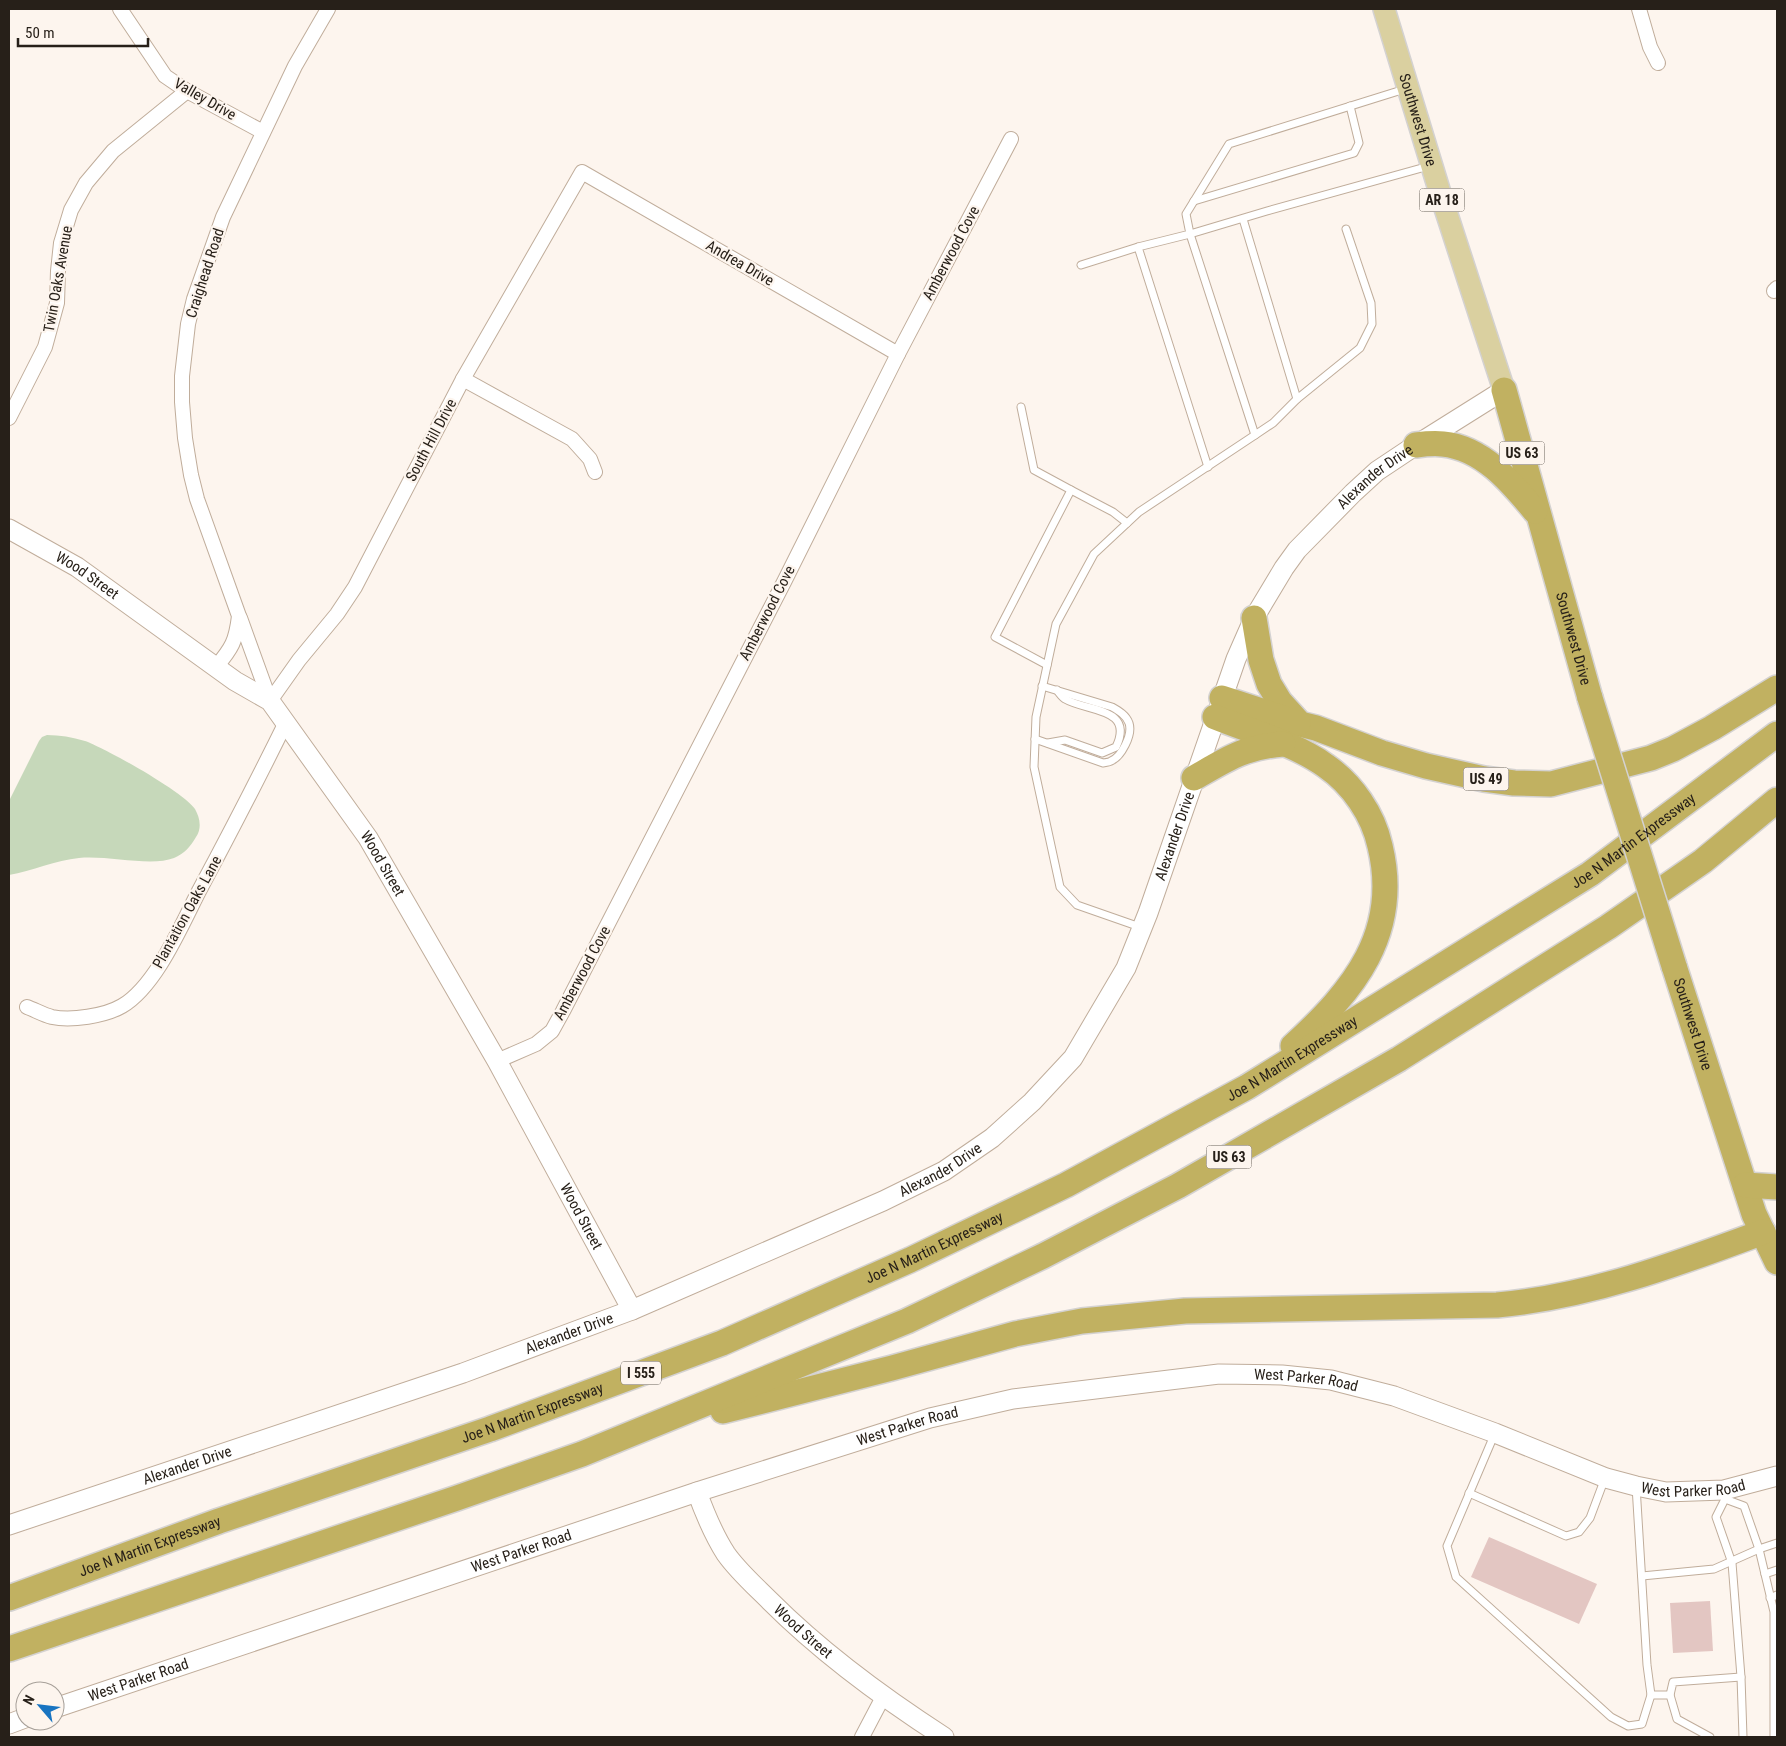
<svg xmlns="http://www.w3.org/2000/svg" width="1786" height="1746" viewBox="0 0 1786 1746" font-family="'Roboto Condensed',sans-serif">
	<rect width="100%" height="100%" fill="#fdf5ee"/>
	<path fill="#c6d8ba" d="M47,735C60,735 72,737 85,741C105,748 184,792 195,809C200,818 202,828 196,837C191,846 184,854 174,858C151,867 107,855 79,858C56,860 32,871 9,875V801L39,741L42,737Z"/>
	<g fill="#e3c6c2">
		<path d="M1489,1537L1597,1584L1579,1624L1471,1577Z"/>
		<path d="M1710,1601L1713,1651L1673,1653L1670,1603Z"/>
	</g>
	<g fill="none" stroke-linecap="round" stroke-linejoin="round">
		<defs>
			<g id="lane">
				<path d="M1194,201L1354,153L1359,143L1350,106"/>
				<path d="M1243,219L1297,399L1273,423L1255,435"/>
				<path d="M1081,265L1138,247"/>
				<path d="M1297,399L1360,348L1372,324L1371,303L1346,229"/>
				<path d="M1021,407L1034,470L1071,490"/>
				<path d="M1208,467L1138,247L1190,234L1186,214L1229,144L1405,89"/>
				<path d="M1047,665L995,637L1071,490L1113,512L1127,523"/>
				<path d="M1035,739L1103,763C1103,763 1110,762 1111,761C1121,757 1133,735 1129,723C1126,715 1119,711 1112,707L1042,686"/>
				<path d="M1048,743L1065,740L1102,753L1116,747C1135,707 1087,712 1065,699C1062,697 1059,693 1057,690"/>
				<path d="M1140,927L1077,905L1060,887L1034,767L1036,717L1056,624L1094,554L1139,512L1255,435L1190,234L1267,211L1429,166"/>
				<path d="M1495,1433L1447,1546L1456,1577L1611,1717L1628,1726L1642,1724L1651,1695L1647,1665L1636,1486"/>
				<path d="M1469,1493L1566,1536L1579,1532L1590,1518L1605,1478"/>
				<path d="M1725,1495V1499L1716,1517L1732,1563L1741,1677L1743,1737"/>
				<path d="M1725,1499L1744,1506L1759,1549L1774,1612V1737"/>
				<path d="M1765,1574L1777,1570"/>
				<path d="M1642,1576L1714,1569L1759,1549L1777,1543"/>
				<path d="M1770,1598L1777,1595"/>
				<path d="M1651,1695H1670L1677,1719L1710,1737"/>
				<path d="M1670,1695L1673,1682L1741,1677"/>
			</g>
			<g id="street">
				<path d="M120,9L165,76L187,91L263,132"/>
				<path d="M1639,9L1650,47L1658,63"/>
				<path d="M1774,291L1777,288"/>
				<path d="M463,379L572,439L590,459L595,472"/>
				<path d="M9,418L45,347L57,303L58,271L61,243L71,210L86,183L113,151L187,91"/>
				<path d="M240,618L270,701"/>
				<path d="M216,667C232,648 236,641 239,616L197,499L191,475L185,438L182,402V376L188,324L194,299L223,217L295,66L328,9"/>
				<path d="M270,701L299,660L337,614L355,587L463,379L582,172L898,354"/>
				<path d="M27,1007C35,1010 44,1015 52,1017C71,1021 105,1016 122,1006C156,986 181,926 199,891C229,835 258,779 286,722"/>
				<path d="M497,1061L536,1044L552,1031L563,1011L784,582L898,354L1011,139"/>
				<path d="M862,1737L883,1697"/>
			</g>
			<g id="secondary">
				<path id="s1" d="M9,529L77,567L235,681L270,701L368,838L497,1061L632,1310"/>
				<path id="s2" d="M697,1492C705,1514 713,1534 726,1554C738,1571 755,1586 770,1601C823,1654 882,1697 944,1737"/>
				<path id="s3" d="M9,1525L463,1373L632,1310L883,1201L944,1171L992,1138L1032,1102L1073,1058L1126,968L1148,913L1236,659L1254,618L1284,568L1297,550L1353,493L1377,471L1410,449L1504,390"/>
				<path id="s4" d="M55,1708L697,1492L930,1418L1013,1399L1219,1374L1282,1375L1331,1380L1394,1396L1495,1433L1606,1478L1636,1486L1666,1492L1724,1490L1777,1476"/>
				<path d="M9,1724L25,1718"/>
			</g>
			<g id="primary">
				<path id="s5" d="M1384,9L1441,196L1504,390"/>
			</g>
			<g id="highway">
				<path id="s6" d="M1504,390L1590,698"/>
				<path d="M1416,445C1424,444 1434,443 1443,444C1483,448 1511,482 1535,511"/>
				<path d="M1254,618L1261,660L1269,684L1280,702L1300,724L1316,728L1382,753L1426,766L1484,779L1514,783L1551,784L1651,758L1673,749L1712,728L1777,688"/>
				<path d="M1222,698L1298,723"/>
				<path d="M1215,717C1250,731 1296,744 1326,766C1352,784 1373,814 1380,846C1401,933 1354,990 1293,1046"/>
				<path d="M1194,778C1227,759 1244,747 1283,744"/>
				<path id="s7" d="M1674,966L1754,1214L1777,1262"/>
				<path d="M1745,1185L1777,1187"/>
				<path d="M723,1411L892,1368L1015,1334L1082,1321L1185,1311L1497,1305C1589,1297 1677,1264 1763,1232"/>
				<path id="s8" d="M9,1598L219,1521L490,1429L722,1343L910,1260L1066,1185L1247,1087L1590,874L1777,734"/>
				<path d="M9,1649L457,1498L582,1454L907,1321L1043,1256L1178,1186L1399,1059L1608,927L1703,861L1777,800"/>
			</g>
		</defs>
		<use href="#lane" stroke="#c0ad9b" stroke-width="9"/>
		<use href="#street" stroke="#c0ad9b" stroke-width="16"/>
		<use href="#secondary" stroke="#c0ad9b" stroke-width="21"/>
		<use href="#primary" stroke="#d4d2d1" stroke-width="24"/>
		<use href="#highway" stroke="#d4d2d1" stroke-width="28"/>
		<use href="#lane" stroke="#fff" stroke-width="7"/>
		<use href="#street" stroke="#fff" stroke-width="14"/>
		<use href="#secondary" stroke="#fff" stroke-width="19"/>
		<use href="#primary" stroke="#dad0a0" stroke-width="21"/>
		<use href="#highway" stroke="#c1b161" stroke-width="25"/>
		<defs>
			<path id="highway-bridge" d="M1590,698L1674,966"/>
		</defs>
		<use href="#highway-bridge" stroke="#d4d2d1" stroke-width="28" stroke-linecap="butt"/>
		<use href="#highway-bridge" stroke="#c1b161" stroke-width="25"/>
	</g>
	<g text-anchor="middle" stroke-width="4.5" stroke-linejoin="round" paint-order="stroke">
		<g fill="#fdf5ee" stroke="#676059" stroke-width="1">
			<rect x="1419.5" y="188.5" width="45" height="23" rx="4"/>
			<rect x="1499.5" y="441.5" width="45" height="23" rx="4"/>
			<rect x="1463.5" y="767.5" width="45" height="23" rx="4"/>
			<rect x="1206.5" y="1145.5" width="45" height="23" rx="4"/>
			<rect x="621" y="1361.5" width="40" height="23" rx="4"/>
		</g>
		<g font-size="14" font-weight="bold" fill="#272019">
			<text x="1442" y="205">AR 18</text>
			<text x="1522" y="458">US 63</text>
			<text x="1486" y="784">US 49</text>
			<text x="1229" y="1162">US 63</text>
			<text x="641" y="1378">I 555</text>
		</g>
		<g font-size="15" fill="#272019" stroke="#fdf5ee">
			<text transform="translate(205 99) rotate(30)" y="5">Valley Drive</text>
			<text dy="5" stroke="none"><textPath href="#s5" startOffset="116">Southwest Drive</textPath></text>
			<text transform="translate(951 253) rotate(-62)" y="5">Amberwood Cove</text>
			<text transform="translate(740 263) rotate(30)" y="5">Andrea Drive</text>
			<text transform="translate(205 273) rotate(-72)" y="5">Craighead Road</text>
			<text transform="translate(58 279) rotate(-80)" y="5">Twin Oaks Avenue</text>
			<text transform="translate(431 440) rotate(-62)" y="5">South Hill Drive</text>
			<text dy="5" stroke="none"><textPath href="#s3" startOffset="1838">Alexander Drive</textPath></text>
			<text dy="5" stroke="none"><textPath href="#s1" startOffset="91">Wood Street</textPath></text>
			<text transform="translate(767 613) rotate(-63)" y="5">Amberwood Cove</text>
			<text dy="5" stroke="none"><textPath href="#s6" startOffset="258">Southwest Drive</textPath></text>
			<text dy="5" stroke="none"><textPath href="#s3" startOffset="1418">Alexander Drive</textPath></text>
			<text dy="5" stroke="none"><textPath href="#s8" startOffset="1800">Joe N Martin Expressway</textPath></text>
			<text dy="5" stroke="none"><textPath href="#s1" startOffset="511">Wood Street</textPath></text>
			<text transform="translate(187 912) rotate(-61)" y="5">Plantation Oaks Lane</text>
			<text transform="translate(582 973) rotate(-62)" y="5">Amberwood Cove</text>
			<text dy="5" stroke="none"><textPath href="#s7" startOffset="61">Southwest Drive</textPath></text>
			<text dy="5" stroke="none"><textPath href="#s8" startOffset="1395">Joe N Martin Expressway</textPath></text>
			<text dy="5" stroke="none"><textPath href="#s3" startOffset="998">Alexander Drive</textPath></text>
			<text dy="5" stroke="none"><textPath href="#s1" startOffset="916">Wood Street</textPath></text>
			<text dy="5" stroke="none"><textPath href="#s8" startOffset="990">Joe N Martin Expressway</textPath></text>
			<text dy="5" stroke="none"><textPath href="#s3" startOffset="592">Alexander Drive</textPath></text>
			<text dy="5" stroke="none"><textPath href="#s4" startOffset="1302">West Parker Road</textPath></text>
			<text dy="5" stroke="none"><textPath href="#s8" startOffset="555">Joe N Martin Expressway</textPath></text>
			<text dy="5" stroke="none"><textPath href="#s4" startOffset="898">West Parker Road</textPath></text>
			<text dy="5" stroke="none"><textPath href="#s3" startOffset="188">Alexander Drive</textPath></text>
			<text dy="5" stroke="none"><textPath href="#s4" startOffset="1708">West Parker Road</textPath></text>
			<text dy="5" stroke="none"><textPath href="#s8" startOffset="150">Joe N Martin Expressway</textPath></text>
			<text dy="5" stroke="none"><textPath href="#s4" startOffset="492">West Parker Road</textPath></text>
			<text dy="5" stroke="none"><textPath href="#s2" startOffset="178">Wood Street</textPath></text>
			<text dy="5" stroke="none"><textPath href="#s4" startOffset="88">West Parker Road</textPath></text>
		</g>
	</g>
	<rect width="1786" height="1746" fill="none" stroke="#272019" stroke-width="20"/>
	<g transform="translate(40 1706) rotate(298)"><circle r="24" fill="#fdf5ee" stroke="#a7a099"/>
	<path d="M0-4L9 19L0 12L-9 19Z" fill="#1874c1"/>
	<text y="-8" font-size="14" font-weight="bold" text-anchor="middle" fill="#272019">N</text>
	</g>
	<path d="M18 38v8h130v-8" fill="none" stroke="#272019" stroke-width="2.5"/>
	<text x="25" y="38" font-size="15" fill="#272019" stroke="#fdf5ee" stroke-width="4" paint-order="stroke">50 m</text>
</svg>
